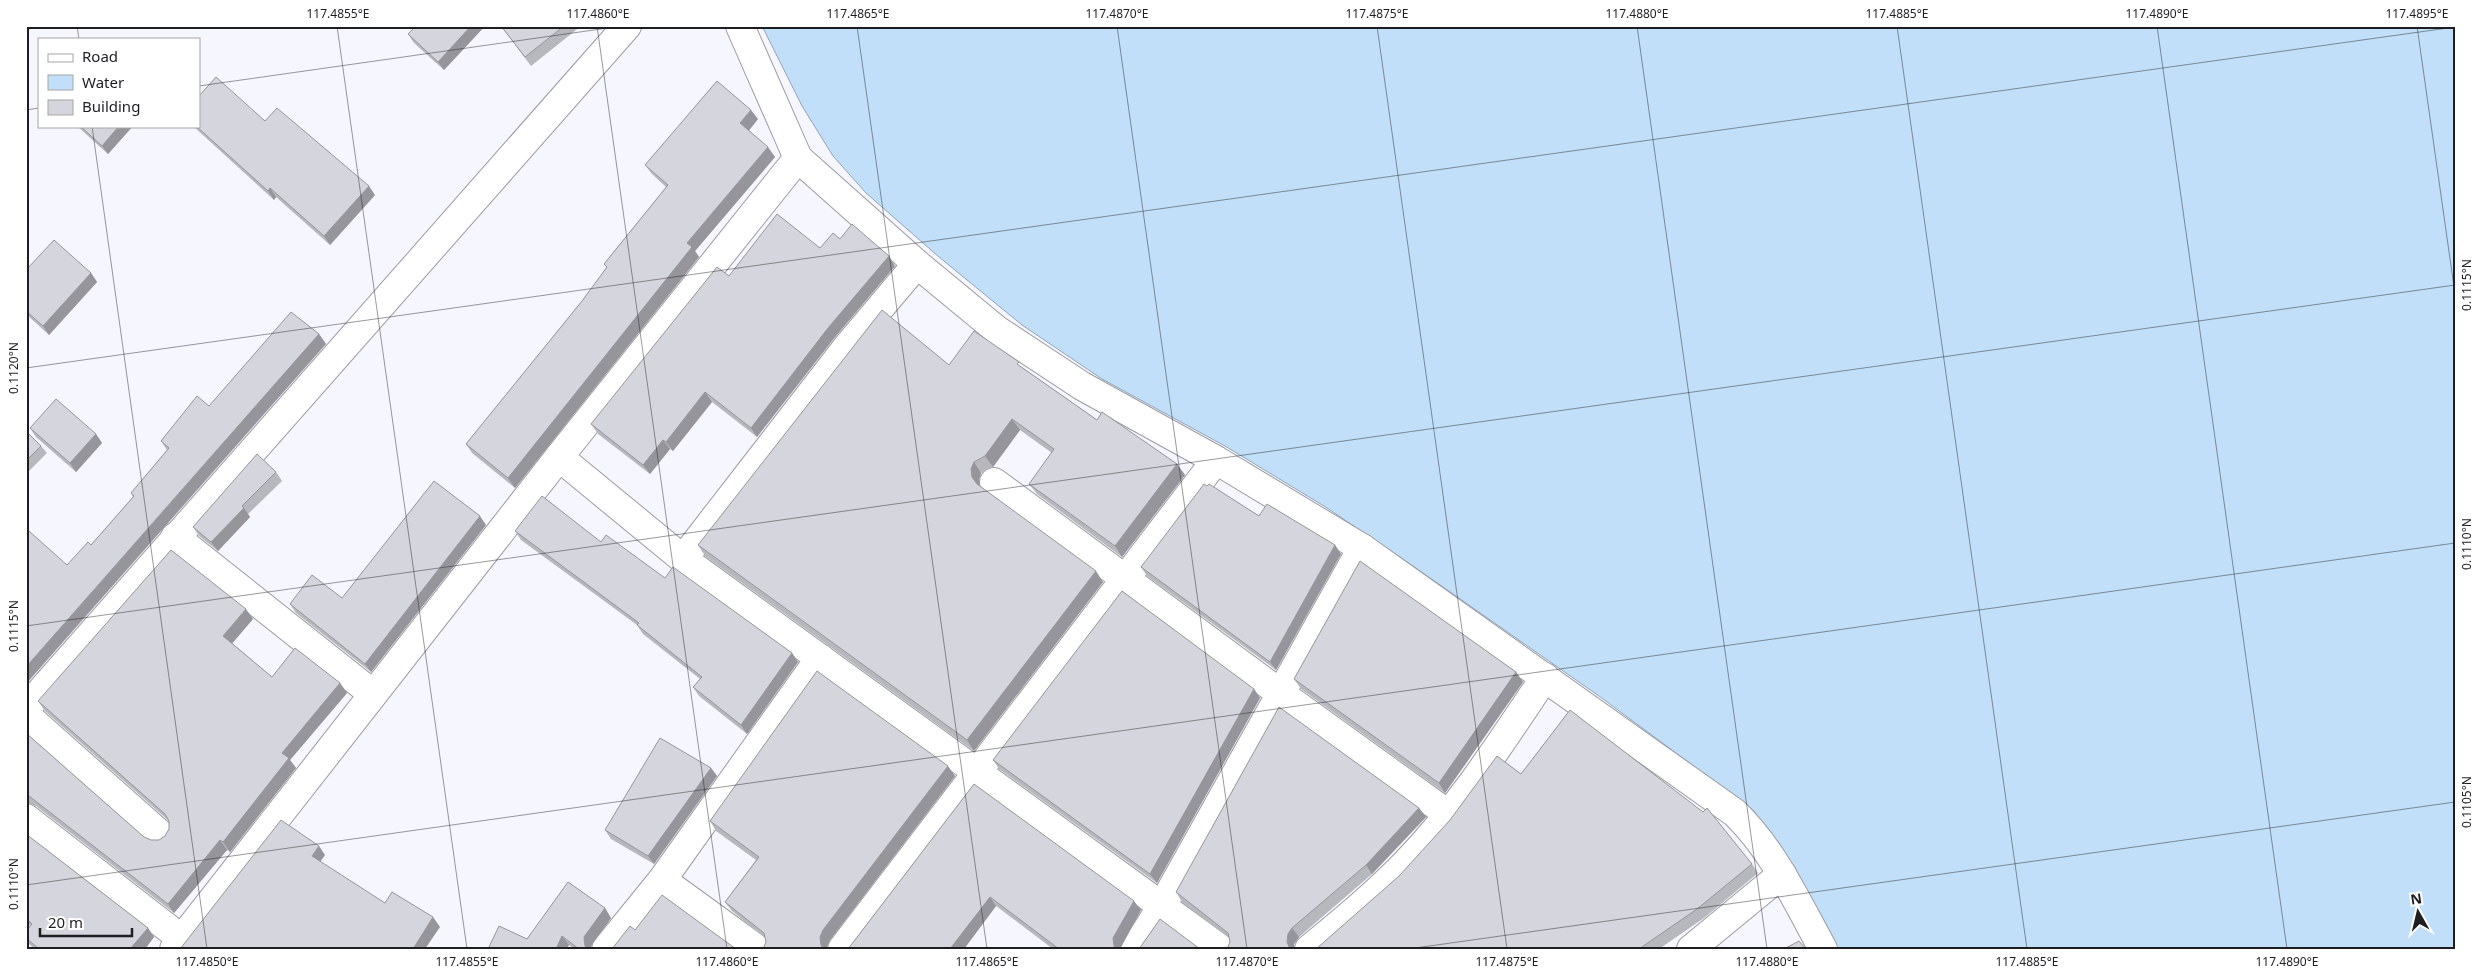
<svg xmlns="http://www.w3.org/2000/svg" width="2481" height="975" viewBox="0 0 2481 975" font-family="'Noto Sans',sans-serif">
	<rect width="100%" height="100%" fill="#f6f6ff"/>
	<path fill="#c1dff8" stroke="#90a5b8" d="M762,26H2455V949H1838L1754,811L1599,696L1400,557L1324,506L1225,446L1102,379L1022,325L939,257L866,193L833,156L802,106Z"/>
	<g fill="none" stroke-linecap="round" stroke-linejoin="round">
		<defs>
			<g id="minor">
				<path d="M740,26L798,158L917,264L997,330L1082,386L1216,460L1362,548L1735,813C1774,851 1797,902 1823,949"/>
				<path d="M559,457L683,559L1221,949"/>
				<path d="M994,482L1280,693L1448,814"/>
				<path d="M175,537L373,694"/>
				<path d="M683,559L847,347L917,264"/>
				<path d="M26,716L27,707L627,26"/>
				<path d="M27,716L161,835"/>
				<path d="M26,818L182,939"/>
				<path d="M662,880L757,949"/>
				<path d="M174,949L559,457L798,158"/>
				<path d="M606,949L662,880L820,658"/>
				<path d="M842,949L1216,460"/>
				<path d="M1135,949L1162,906L1362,548"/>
				<path d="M1309,949C1342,922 1376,894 1406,863C1460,807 1502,741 1545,677"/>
				<path d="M1691,949L1782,874"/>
			</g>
		</defs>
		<use href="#minor" stroke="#9b9ba3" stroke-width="30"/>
		<use href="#minor" stroke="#fff" stroke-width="28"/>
	</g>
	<g fill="#b7b7be">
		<path d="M26,26H39L26,31Z"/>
		<path d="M416,26H485L444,70L414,43L408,34Z"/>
		<path d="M501,26H581L531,66Z"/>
		<path d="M758,119L749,130L775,157L695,251L699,257L515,488L472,453L466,444L582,301L607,268L604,264L666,187L652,174L645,165Z"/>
		<path d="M77,126H133L108,154Z"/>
		<path d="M193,126H199L375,195L330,245L276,197L274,200Z"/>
		<path d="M840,239L895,266L835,337L757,437L712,402L673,451L670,449L650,474L598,434L591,424L729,276L820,248Z"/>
		<path d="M26,270L91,273L97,282L49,335L26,314Z"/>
		<path d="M319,334L326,344L67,565L91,545L133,497L131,493L167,450L161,441L209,406Z"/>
		<path d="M949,365L1023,368L1097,420L1177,464L1185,475L1122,557L1037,494L1029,484L1052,453L1020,430L993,467L981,473L979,480V485L1103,582L974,751L705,556L698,545Z"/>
		<path d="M30,428L96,434L102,443L76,472L36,437Z"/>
		<path d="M26,431L41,446L47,453L26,474Z"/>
		<path d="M276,472L282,481L248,514L250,517L218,551L199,536L193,527Z"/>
		<path d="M1259,516L1335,545L1341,554L1276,670L1147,576L1141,567Z"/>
		<path d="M486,525L371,672L296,613L290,604L342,598Z"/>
		<path d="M515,531L601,542L665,578L792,653L798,662L747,734L699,696L693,687L700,679L643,634L637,625L521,540Z"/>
		<path d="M253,619L232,643L272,677L340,683L347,693L290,760L296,768L230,852L227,850L174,913L36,806L26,803V733L144,837L151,840H159L165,836L169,829V821L45,711L38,701Z"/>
		<path d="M1516,672L1523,682L1445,793L1301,689L1294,679Z"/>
		<path d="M1254,689L1260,698L1157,883L999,769L993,760Z"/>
		<path d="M711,768L717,776L654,864L611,839L605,830Z"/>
		<path d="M1521,774L1752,864L1758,873L1704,918L1659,949H1316Z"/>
		<path d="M955,776L830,940L827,947L766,942L765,938L732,911L725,902L756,860L716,831L710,821Z"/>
		<path d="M974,784L1141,910L1120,949H1053L996,906L964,949H848Z"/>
		<path d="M1419,808L1426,817L1372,874L1299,937L1294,944L1230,942L1229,938L1182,902L1176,892Z"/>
		<path d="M26,834L148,928L154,937L145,949H35L30,945L26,940V931L30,926L26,922Z"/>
		<path d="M605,908L611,918L591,946V949H574L569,945L527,939Z"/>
	</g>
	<g fill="#95959b">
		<path d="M471,26H485L444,70L438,62Z"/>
		<path d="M751,110L758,119L747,133L740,123Z"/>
		<path d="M119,126H133L108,154L102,146Z"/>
		<path d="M768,147L775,157L695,251L699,257L515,488L508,478L687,243Z"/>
		<path d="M369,186L375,195L330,245L324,236Z"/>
		<path d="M270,188L276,197L274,200L268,191Z"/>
		<path d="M889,256L895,266L835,337L757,437L751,428L828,328Z"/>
		<path d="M91,273L97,282L49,335L43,326Z"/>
		<path d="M319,334L326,344L26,684V667Z"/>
		<path d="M705,392L712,402L673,451L666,442Z"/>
		<path d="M1012,419L1020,430L993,467L985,456Z"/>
		<path d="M96,434L102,443L76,472L70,463Z"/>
		<path d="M663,440L670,449L650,474L643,465Z"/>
		<path d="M974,462L981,473L979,480L980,488L972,477L971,469Z"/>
		<path d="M1177,464L1185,475L1122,557L1115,546Z"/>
		<path d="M244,508L250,517L218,551L211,542Z"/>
		<path d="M480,516L486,525L371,672L365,664Z"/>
		<path d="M1335,545L1341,554L1276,670L1270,662Z"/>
		<path d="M1096,571L1103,582L974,751L967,740Z"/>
		<path d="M246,609L253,619L230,646L223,636Z"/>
		<path d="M792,653L798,662L747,734L741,725Z"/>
		<path d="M1516,672L1523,682L1445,793L1439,783Z"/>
		<path d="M340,683L347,693L290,760L296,768L230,852L223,842L282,753Z"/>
		<path d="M1254,689L1260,698L1157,883L1150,874Z"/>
		<path d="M948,766L955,776L830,940L827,947V949H823L821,945L820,937L823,930Z"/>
		<path d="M711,768L717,776L654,864L648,856Z"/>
		<path d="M1419,808L1426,817L1372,874L1366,865Z"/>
		<path d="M220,840L227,850L174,913L168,904Z"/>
		<path d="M319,846L325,855L318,865L312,856Z"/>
		<path d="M990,897L996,906L964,949H950Z"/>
		<path d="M1134,901L1141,910L1120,949H1116L1114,946L1113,938Z"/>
		<path d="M605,908L611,918L591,946V949H587L585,946L584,937Z"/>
		<path d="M433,917L440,927L425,949H413Z"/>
		<path d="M148,928L154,937L145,949H130Z"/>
		<path d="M1292,928L1299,937L1294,944V949H1290L1287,942L1288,934Z"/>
		<path d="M562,936L569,945L567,949H556Z"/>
	</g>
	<g fill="#d5d5dd" stroke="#95959b">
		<path d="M416,26H471L438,62L408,34Z"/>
		<path d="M501,26H564L525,57Z"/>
		<path d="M216,77L265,121L277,108L369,186L324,236L270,188L268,191L196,126H199V96Z"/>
		<path d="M717,81L751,110L740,123L768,147L687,243L692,247L508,478L466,444L582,301L607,267L604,264L668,185L645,165Z"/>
		<path d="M80,126H119L102,146Z"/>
		<path d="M777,214L820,248L833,233L840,239L852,224L889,256L828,328L751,428L705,392L666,442L663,440L643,465L591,424L717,267L729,276Z"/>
		<path d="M54,240L91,273L43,326L26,311V270Z"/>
		<path d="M882,310L949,365L974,331L1019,362L1017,364L1097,420L1102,412L1177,464L1115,546L1029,484L1054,449L1012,419L985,456L974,462L971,469L972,477L977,484L1096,571L967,740L698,545Z"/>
		<path d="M291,312L319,334L26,667V534L29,531L67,565L88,542L91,545L134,496L131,493L169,448L161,441L197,396L209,406Z"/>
		<path d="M56,399L96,434L70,463L30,428Z"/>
		<path d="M26,431L41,446L26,461Z"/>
		<path d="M257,454L276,472L242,506L244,508L211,542L193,527Z"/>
		<path d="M434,481L480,516L365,664L290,604L312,575L342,598Z"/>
		<path d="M1204,484L1207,486L1209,484L1259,516L1267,504L1335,545L1270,662L1141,567Z"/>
		<path d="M542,496L601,542L606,535L665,578L673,567L792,653L741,725L693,687L702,677L637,625L639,623L515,531Z"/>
		<path d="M171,550L246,609L223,636L272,677L295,648L340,683L282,753L289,758L223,842L220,840L168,904L29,796L26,795V733L144,837L151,840H159L165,836L169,829V821L165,814L38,701Z"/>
		<path d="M1360,561L1516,672L1439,783L1294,679Z"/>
		<path d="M1122,591L1254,689L1150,874L993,760Z"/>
		<path d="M817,671L948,766L823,930L820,937L821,945L823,949H763L766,942L764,933L725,902L759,857L710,821Z"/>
		<path d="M1279,707L1419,808L1366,865L1292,928L1288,934L1287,942L1290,949H1227L1230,942L1228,933L1176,892Z"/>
		<path d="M1570,710L1703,812L1707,808L1752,864L1697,909L1639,949H1316L1399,876L1450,820L1497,756L1521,774Z"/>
		<path d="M660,738L711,768L648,856L605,830Z"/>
		<path d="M974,784L1134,901L1113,938L1114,946L1116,949H1059L990,897L950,949H848Z"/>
		<path d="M281,820L319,846L312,856L385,903L392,892L433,917L413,949H180Z"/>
		<path d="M26,834L148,928L130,949H39L26,938V931L32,924L26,918Z"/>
		<path d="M568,882L605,908L584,937L585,946L587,949H579L562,936L556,949H488L499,926L527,939Z"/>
		<path d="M662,895L736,949H612L630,926L635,930Z"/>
		<path d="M1160,919L1200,949H1139Z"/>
		<path d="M1799,941L1806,949H1784Z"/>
	</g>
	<path fill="none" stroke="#1e1e21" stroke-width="1" stroke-opacity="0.45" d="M77,26L79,39M337,26L467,949M597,26L727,949M857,26L987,949M1117,26L1247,949M1377,26L1507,949M1637,26L1767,949M1897,26L2027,949M2157,26L2287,949M2417,26L2455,294M199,86L622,26M26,110L39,108M92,126L207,949M26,368L2455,27M26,626L2455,285M26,885L2455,543M1408,949L2455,802"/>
	<rect width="2481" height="975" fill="none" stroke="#ffffff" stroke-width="55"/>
	<rect x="38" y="38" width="162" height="90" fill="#ffffff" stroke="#a5a5a6"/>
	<rect x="48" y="54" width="25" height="8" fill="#ffffff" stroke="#a5a5a6"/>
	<text x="82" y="62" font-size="15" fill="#1e1e21">Road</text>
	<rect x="48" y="75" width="25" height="15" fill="#c1dff8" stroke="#a5a5a6"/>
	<text x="82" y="88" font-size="15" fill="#1e1e21">Water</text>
	<rect x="48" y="100" width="25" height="15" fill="#d5d5dd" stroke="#a5a5a6"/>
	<text x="82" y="112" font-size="15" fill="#1e1e21">Building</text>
	<g transform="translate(2418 912) rotate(352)" stroke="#ffffff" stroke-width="4" paint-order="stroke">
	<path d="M0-4L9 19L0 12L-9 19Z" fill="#1e1e21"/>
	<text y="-8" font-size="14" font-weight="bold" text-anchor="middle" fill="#1e1e21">N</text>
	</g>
	<path d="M40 928v8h92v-8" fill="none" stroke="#1e1e21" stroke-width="2.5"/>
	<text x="48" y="928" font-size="15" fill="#1e1e21" stroke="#ffffff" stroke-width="4" paint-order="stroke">20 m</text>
	<rect x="28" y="28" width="2426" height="920" fill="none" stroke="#1e1e21" stroke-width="2"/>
	<g font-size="12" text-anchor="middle" fill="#1e1e21">
		<text x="338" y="18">117.4855°E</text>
		<text x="598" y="18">117.4860°E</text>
		<text x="858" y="18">117.4865°E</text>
		<text x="1117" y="18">117.4870°E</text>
		<text x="1377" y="18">117.4875°E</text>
		<text x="1637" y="18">117.4880°E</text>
		<text x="1897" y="18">117.4885°E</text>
		<text x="2157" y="18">117.4890°E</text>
		<text x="2417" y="18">117.4895°E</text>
		<text transform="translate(2467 285) rotate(-90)" y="4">0.1115°N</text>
		<text transform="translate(14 368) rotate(-90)" y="4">0.1120°N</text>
		<text transform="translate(2467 544) rotate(-90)" y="4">0.1110°N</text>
		<text transform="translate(14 626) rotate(-90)" y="4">0.1115°N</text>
		<text transform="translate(2467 802) rotate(-90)" y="4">0.1105°N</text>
		<text transform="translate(14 884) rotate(-90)" y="4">0.1110°N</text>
		<text x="207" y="966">117.4850°E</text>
		<text x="467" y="966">117.4855°E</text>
		<text x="727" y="966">117.4860°E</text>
		<text x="987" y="966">117.4865°E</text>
		<text x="1247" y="966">117.4870°E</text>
		<text x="1507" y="966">117.4875°E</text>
		<text x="1767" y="966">117.4880°E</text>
		<text x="2027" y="966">117.4885°E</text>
		<text x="2287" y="966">117.4890°E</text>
	</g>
</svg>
